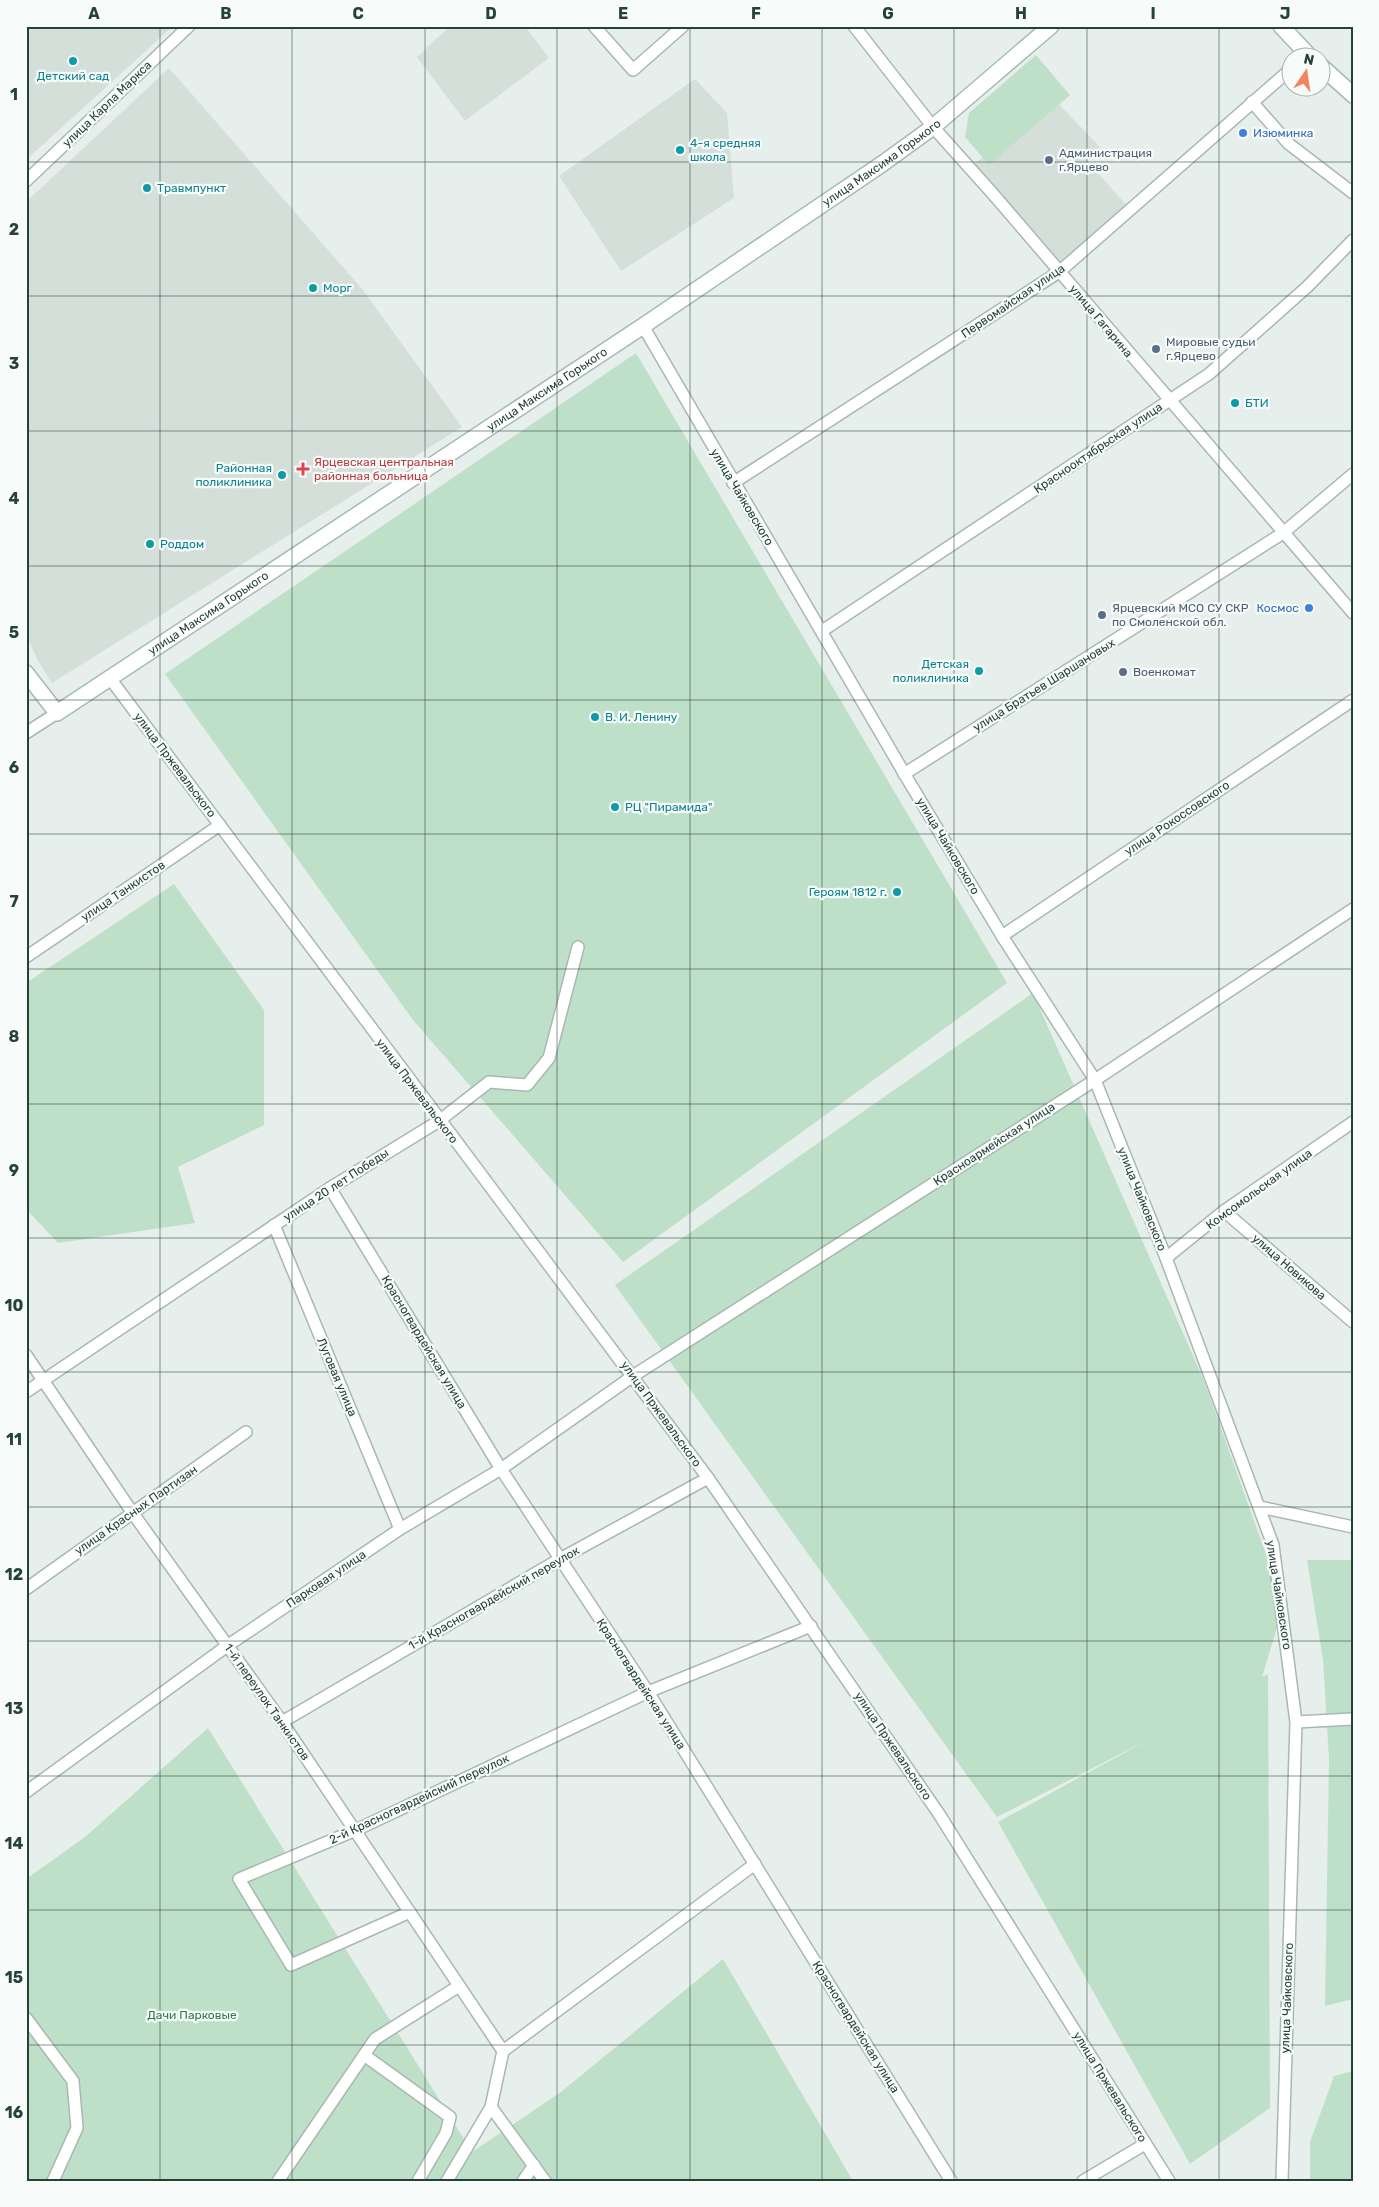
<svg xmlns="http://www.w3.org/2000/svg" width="1379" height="2207" viewBox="0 0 1379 2207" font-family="Rubik,sans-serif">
	<rect width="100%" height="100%" fill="#e6efeb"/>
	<g fill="#d4dfda">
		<path d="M26,26H173L26,160Z"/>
		<path d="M450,26H525L549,58L465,121L417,57Z"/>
		<path d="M169,68L363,290L462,427L52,683L38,661L26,635V202Z"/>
		<path d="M695,79L727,113L734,198L621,271L559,176Z"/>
		<path d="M1052,97L1100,147L1087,161L1129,208L1060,270L971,167Z"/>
	</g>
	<g fill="#bfe0c8">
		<path d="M1036,55L1070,95L989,165L965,137L969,113Z"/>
		<path d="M636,353L1007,983L623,1262L413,1020L165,674Z"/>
		<path d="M174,884L264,1010V1125L178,1167L195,1223L58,1243L26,1209V983Z"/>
		<path d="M1033,993L1205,1383L1284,1605L1262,1677L1268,1674L1270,2108L1190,2164L998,1822L1146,1741L997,1817L615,1285Z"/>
		<path d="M1307,1560H1353V1999L1325,2006L1329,1759L1323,1660Z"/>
		<path d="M208,1728L472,2152L561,2092L723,1959L853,2181H26V1879L85,1837Z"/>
		<path d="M1353,2071V2181H1310V2142L1334,2076Z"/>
	</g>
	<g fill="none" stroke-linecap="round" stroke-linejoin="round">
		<defs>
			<g id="street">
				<path d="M594,26L633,70L683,26"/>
				<path d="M854,26L933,127L993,194L1353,613"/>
				<path d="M1252,102L1289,144L1353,193"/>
				<path d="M26,181L189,26"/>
				<path d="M643,326L911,785L1002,936L1095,1080L1166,1258L1273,1545L1296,1722L1282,2181"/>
				<path d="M733,483L1059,272L1292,68"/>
				<path d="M822,631L1209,374L1307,287L1353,240"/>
				<path d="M109,677L708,1478L939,1814L1169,2181"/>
				<path d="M26,733L57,713"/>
				<path d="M904,774L1283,533L1353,474"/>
				<path d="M1002,936L1353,700"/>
				<path d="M26,957L220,825"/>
				<path d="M330,1188L501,1469L648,1692L951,2181"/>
				<path d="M1224,1211L1353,1322"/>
				<path d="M274,1225L400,1529"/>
				<path d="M1166,1258L1224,1211L1353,1122"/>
				<path d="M26,1355L132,1512L282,1722L503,2051"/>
				<path d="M26,1392L330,1188L439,1121L489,1082L527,1085L549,1058L578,947"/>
				<path d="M1260,1507L1353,1527"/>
				<path d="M26,1589L246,1432"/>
				<path d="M282,1722L560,1559L708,1478"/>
				<path d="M1296,1722L1353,1719"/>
				<path d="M26,1792L227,1646L400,1529L501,1469L633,1376L1095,1080L1353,909"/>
				<path d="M410,1912L291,1965L239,1879L356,1830L648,1692L811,1626"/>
				<path d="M26,2018L73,2081L77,2128L53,2181"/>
				<path d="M364,2055L450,2117L446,2133L418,2181"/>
				<path d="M491,2107L545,2181"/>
				<path d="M278,2181L375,2039L459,1986"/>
				<path d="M447,2181L491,2107L503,2051L755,1864"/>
				<path d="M523,2181L534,2165"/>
				<path d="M1083,2181L1145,2144"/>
			</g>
			<g id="secondary">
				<path d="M1281,26L1311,58"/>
				<path d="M1322,67L1353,95"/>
				<path id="s1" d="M26,673L57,713L643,326L882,164L933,127L1051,26"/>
			</g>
		</defs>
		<use href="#street" stroke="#a8b8b2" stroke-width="14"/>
		<use href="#secondary" stroke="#a4bbb3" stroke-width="18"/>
		<use href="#street" stroke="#fff" stroke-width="11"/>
		<use href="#secondary" stroke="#fff" stroke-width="15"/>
	</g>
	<path fill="none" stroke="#24423a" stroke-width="1" stroke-opacity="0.55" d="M160,26V2181M292,26V2181M425,26V2181M557,26V2181M690,26V2181M822,26V2181M954,26V2181M1087,26V2181M1219,26V2181M26,162H1353M26,296H1353M26,431H1353M26,566H1353M26,700H1353M26,834H1353M26,969H1353M26,1104H1353M26,1238H1353M26,1372H1353M26,1507H1353M26,1641H1353M26,1776H1353M26,1910H1353M26,2045H1353"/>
	<g fill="#0f9aa8" stroke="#f7fbf9" stroke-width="2">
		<circle cx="73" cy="61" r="5"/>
		<circle cx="680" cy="150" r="5"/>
		<circle cx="147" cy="188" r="5"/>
		<circle cx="313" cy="288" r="5"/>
		<circle cx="1235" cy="403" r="5"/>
		<circle cx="282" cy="475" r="5"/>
		<circle cx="150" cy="544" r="5"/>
		<circle cx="979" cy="671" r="5"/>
		<circle cx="595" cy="717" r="5"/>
		<circle cx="615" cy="807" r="5"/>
		<circle cx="897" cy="892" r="5"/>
	</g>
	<g fill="#3f7fe0" stroke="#f7fbf9" stroke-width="2">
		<circle cx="1243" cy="133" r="5"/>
		<circle cx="1309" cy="608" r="5"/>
	</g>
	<g fill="#5c6f8a" stroke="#f7fbf9" stroke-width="2">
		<circle cx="1049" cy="160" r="5"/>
		<circle cx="1156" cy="349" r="5"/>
		<circle cx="1102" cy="615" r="5"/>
		<circle cx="1123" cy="672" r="5"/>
	</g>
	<path fill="#e0444e" stroke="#f7fbf9" stroke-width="2" d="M300.5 461.5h5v5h5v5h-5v5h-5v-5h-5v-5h5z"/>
	<g text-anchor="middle" stroke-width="4.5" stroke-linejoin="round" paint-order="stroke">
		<g font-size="12" fill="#0d838f" stroke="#f7fbf9" text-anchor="start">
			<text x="73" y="80" text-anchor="middle">Детский сад</text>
			<text x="690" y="147">4-я средняя<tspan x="690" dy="14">школа</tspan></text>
			<text x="157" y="192">Травмпункт</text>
			<text x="323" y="292">Морг</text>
			<text x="1245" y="407">БТИ</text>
			<text x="272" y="472" text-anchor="end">Районная<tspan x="272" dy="14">поликлиника</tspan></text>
			<text x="160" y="548">Роддом</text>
			<text x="969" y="668" text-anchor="end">Детская<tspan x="969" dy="14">поликлиника</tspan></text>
			<text x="605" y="721">В. И. Ленину</text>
			<text x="625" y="811">РЦ "Пирамида"</text>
			<text x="887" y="896" text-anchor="end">Героям 1812 г.</text>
		</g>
		<g font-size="12" fill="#24423a" stroke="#f7fbf9">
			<text transform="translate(107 104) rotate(-44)" y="4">улица Карла Маркса</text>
			<text dy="4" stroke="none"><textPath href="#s1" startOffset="1042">улица Максима Горького</textPath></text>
			<text transform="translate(1013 301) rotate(-34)" y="4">Первомайская улица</text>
			<text transform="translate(1101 321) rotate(50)" y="4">улица Гагарина</text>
			<text dy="4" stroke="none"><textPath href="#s1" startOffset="638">улица Максима Горького</textPath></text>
			<text transform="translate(1098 448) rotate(-34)" y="4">Краснооктябрьская улица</text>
			<text transform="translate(742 497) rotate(59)" y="4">улица Чайковского</text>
			<text dy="4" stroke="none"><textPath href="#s1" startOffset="232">улица Максима Горького</textPath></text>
			<text transform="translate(1044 685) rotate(-32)" y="4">улица Братьев Шаршановых</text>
			<text transform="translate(175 765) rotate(53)" y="4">улица Пржевальского</text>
			<text transform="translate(1177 818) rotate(-34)" y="4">улица Рокоссовского</text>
			<text transform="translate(948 846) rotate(59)" y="4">улица Чайковского</text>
			<text transform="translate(123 891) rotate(-34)" y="4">улица Танкистов</text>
			<text transform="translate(417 1091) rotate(53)" y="4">улица Пржевальского</text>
			<text transform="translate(994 1144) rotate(-33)" y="4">Красноармейская улица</text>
			<text transform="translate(336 1185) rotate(-33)" y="4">улица 20 лет Победы</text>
			<text transform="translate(1259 1189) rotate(-36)" y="4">Комсомольская улица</text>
			<text transform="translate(1142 1199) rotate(68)" y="4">улица Чайковского</text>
			<text transform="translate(1289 1267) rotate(41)" y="4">улица Новикова</text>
			<text transform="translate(424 1342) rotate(59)" y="4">Красногвардейская улица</text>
			<text transform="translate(337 1377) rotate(67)" y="4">Луговая улица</text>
			<text transform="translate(661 1414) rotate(54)" y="4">улица Пржевальского</text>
			<text transform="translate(136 1510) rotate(-35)" y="4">улица Красных Партизан</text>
			<text transform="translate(326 1579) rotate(-34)" y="4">Парковая улица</text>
			<text transform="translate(1279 1595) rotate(81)" y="4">улица Чайковского</text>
			<text transform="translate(494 1598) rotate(-30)" y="4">1-й Красногвардейский переулок</text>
			<text transform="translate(641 1684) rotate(57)" y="4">Красногвардейская улица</text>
			<text transform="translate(267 1702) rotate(55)" y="4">1-й переулок Танкистов</text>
			<text transform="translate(893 1746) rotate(56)" y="4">улица Пржевальского</text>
			<text transform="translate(419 1799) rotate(-25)" y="4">2-й Красногвардейский переулок</text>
			<text transform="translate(1287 1998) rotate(-88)" y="4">улица Чайковского</text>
			<text transform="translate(856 2027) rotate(58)" y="4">Красногвардейская улица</text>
			<text transform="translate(1110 2087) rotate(58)" y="4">улица Пржевальского</text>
		</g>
		<g font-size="12" fill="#366cbe" stroke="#f7fbf9" text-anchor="start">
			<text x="1253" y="137">Изюминка</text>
			<text x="1299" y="612" text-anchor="end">Космос</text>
		</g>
		<g font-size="12" fill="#4e5e75" stroke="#f7fbf9" text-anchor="start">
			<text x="1059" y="157">Администрация<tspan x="1059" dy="14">г.Ярцево</tspan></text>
			<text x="1166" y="346">Мировые судьи<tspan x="1166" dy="14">г.Ярцево</tspan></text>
			<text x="1112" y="612">Ярцевский МСО СУ СКР<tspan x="1112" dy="14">по Смоленской обл.</tspan></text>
			<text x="1133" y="676">Военкомат</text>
		</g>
		<g font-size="12" fill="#be3a42" stroke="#f7fbf9" text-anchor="start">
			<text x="314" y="466">Ярцевская центральная<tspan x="314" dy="14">районная больница</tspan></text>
		</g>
		<g font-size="12" fill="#2d7a4b" stroke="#f7fbf9">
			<text x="192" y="2019">Дачи Парковые</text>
		</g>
	</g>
	<rect width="1379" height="2207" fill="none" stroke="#f7fbf9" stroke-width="55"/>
	<g transform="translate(1306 72) rotate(13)"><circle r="24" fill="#f7fbf9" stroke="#a3b1ad"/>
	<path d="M0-4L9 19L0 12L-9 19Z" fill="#f4845f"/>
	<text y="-8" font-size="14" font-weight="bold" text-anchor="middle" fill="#24423a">N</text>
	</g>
	<rect x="28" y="28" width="1324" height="2152" fill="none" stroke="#24423a" stroke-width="2"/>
	<g font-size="16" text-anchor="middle" font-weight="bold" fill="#24423a">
		<text x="94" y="19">A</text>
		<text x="226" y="19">B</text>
		<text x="358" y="19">C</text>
		<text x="491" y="19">D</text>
		<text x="623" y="19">E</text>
		<text x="756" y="19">F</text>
		<text x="888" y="19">G</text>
		<text x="1021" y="19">H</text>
		<text x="1153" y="19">I</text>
		<text x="1285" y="19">J</text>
		<text x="14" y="100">1</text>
		<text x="14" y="235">2</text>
		<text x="14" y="369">3</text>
		<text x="14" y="504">4</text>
		<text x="14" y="638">5</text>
		<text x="14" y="773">6</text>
		<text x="14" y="907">7</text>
		<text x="14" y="1042">8</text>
		<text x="14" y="1176">9</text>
		<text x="14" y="1311">10</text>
		<text x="14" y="1445">11</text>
		<text x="14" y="1580">12</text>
		<text x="14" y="1714">13</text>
		<text x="14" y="1849">14</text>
		<text x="14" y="1983">15</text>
		<text x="14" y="2118">16</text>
	</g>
</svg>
